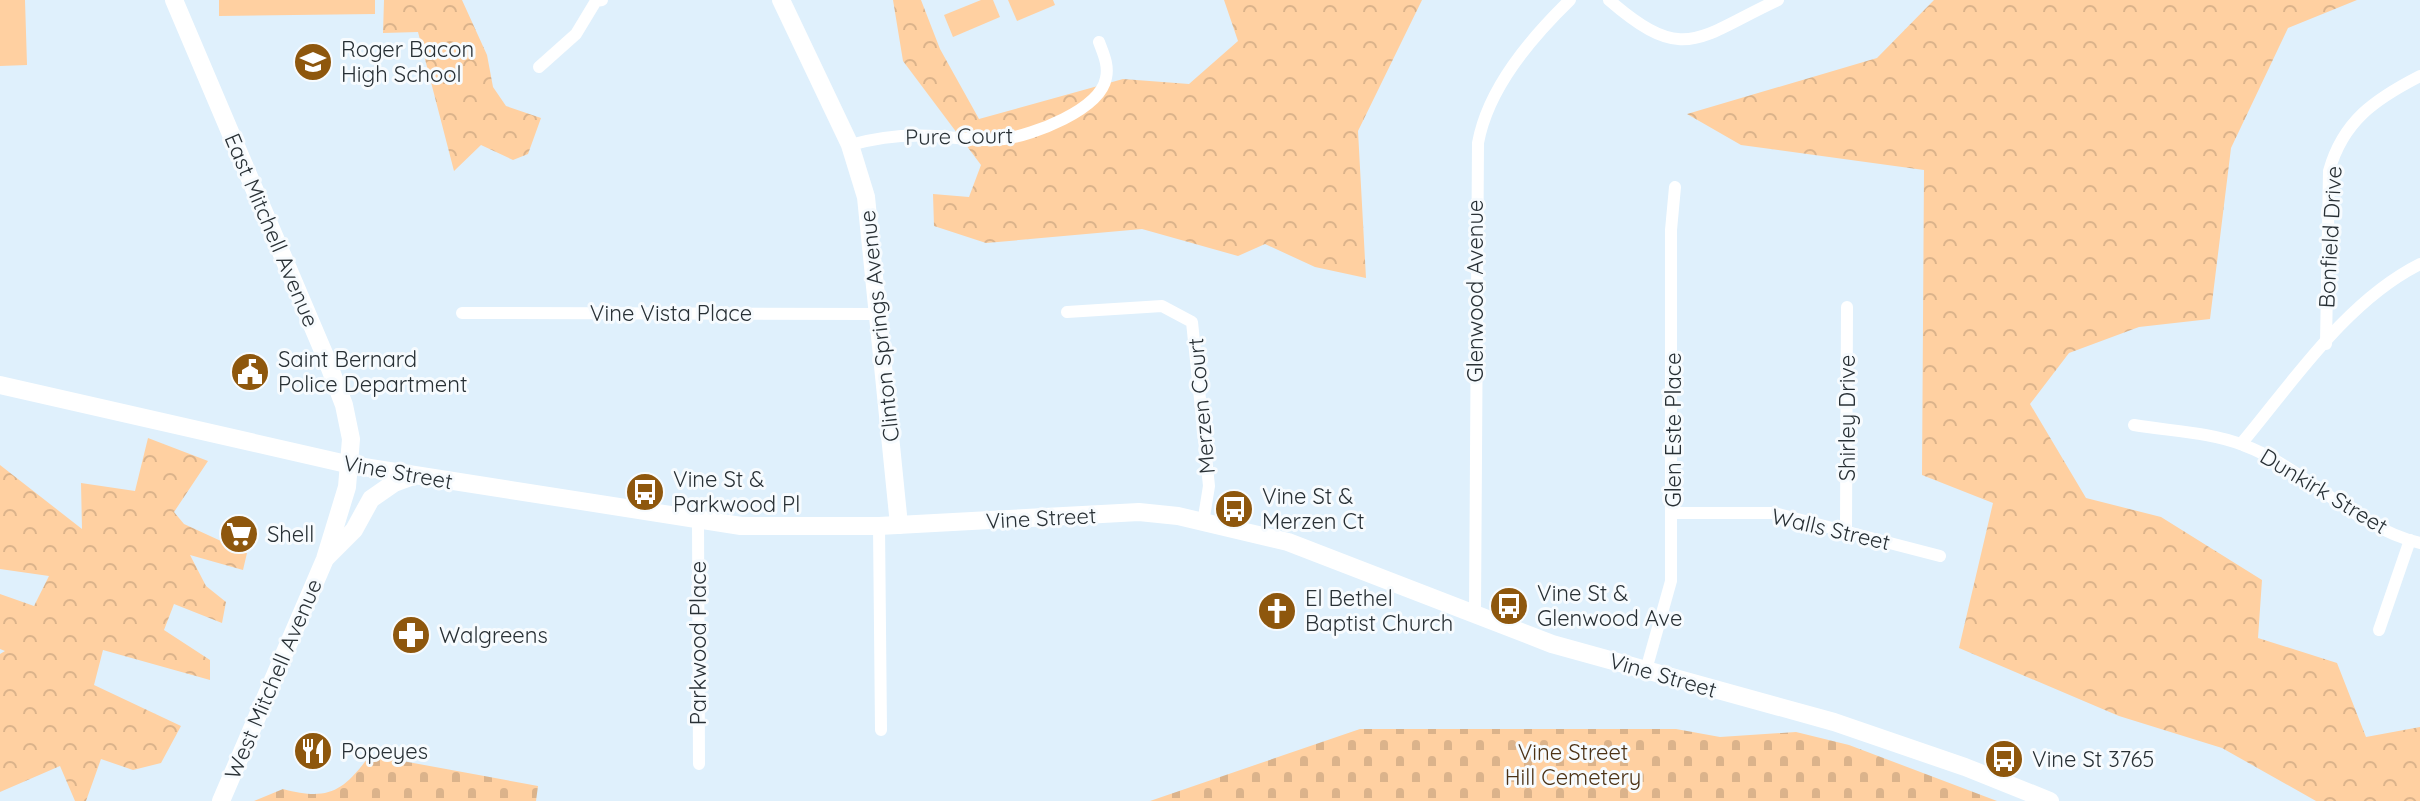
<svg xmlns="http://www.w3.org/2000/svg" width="2420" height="801" viewBox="0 0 2420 801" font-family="Quicksand,sans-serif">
	<defs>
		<pattern id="forest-crowns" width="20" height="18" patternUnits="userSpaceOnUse" patternTransform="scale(2)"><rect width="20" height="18" fill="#ffd0a1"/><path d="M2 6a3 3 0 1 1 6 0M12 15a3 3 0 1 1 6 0" fill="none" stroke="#dbb38b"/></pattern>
		<pattern id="cemetery-stones" width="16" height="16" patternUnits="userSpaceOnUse" patternTransform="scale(2)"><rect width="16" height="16" fill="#ffd0a1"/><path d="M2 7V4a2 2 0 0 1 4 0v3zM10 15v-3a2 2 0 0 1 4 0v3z" fill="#dbb38b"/></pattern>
	</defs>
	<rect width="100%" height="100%" fill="#dff0fc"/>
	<g fill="url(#forest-crowns)">
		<path d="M384,0H462L487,55L493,87L506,106L541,118L528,154L513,160L481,145L454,171L418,32L383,33Z"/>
		<path d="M893,0H921L940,49L979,119L1123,79L1189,84L1238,41L1224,0H1422L1358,131L1366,278L1315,267L1265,244L1238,256L1142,229L986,243L934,226L933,194L969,197L981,165L903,61Z"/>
		<path d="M1934,0H2357L2288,28L2231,148L2210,319L2139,327L2069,353L2030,404L2086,498L2161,517L2262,580L2258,638L2337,663L2366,737L2420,727V801H2316L2222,748L2119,716L1959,648L1993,503L1922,475L1924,170L1741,145L1687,114L1877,58Z"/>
		<path d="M148,438L208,461L174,512L184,524L247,553L243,570L190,555L206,586L226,602L222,623L174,604L164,630L210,660V680L103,650L94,685L181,726L161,763L133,770L101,759L86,801H75L60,766L0,792V654L5,651L0,649V594L34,606L49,576L0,569V465L82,529L81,483L135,491Z"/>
	</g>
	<g fill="url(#cemetery-stones)">
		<path d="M1360,729H1676L1720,737L1796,732L1849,745L1997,801H1150Z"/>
		<path d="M370,755L538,786L536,801H254L283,789C328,801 343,792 370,755Z"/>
	</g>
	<g fill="#ffd0a1">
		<path d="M0,0H25L27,65L0,66Z"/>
		<path d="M219,0H375V14L219,16Z"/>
		<path d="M981,0H993L1000,17L953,37L944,15Z"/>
		<path d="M1008,0H1053L1055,5L1017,21Z"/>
	</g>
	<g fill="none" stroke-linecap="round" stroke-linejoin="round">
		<g stroke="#fff" stroke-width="12">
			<path d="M1609,0C1685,66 1698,37 1778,0"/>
			<path d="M539,67L576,34L596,1L602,0"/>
			<path d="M850,145C878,137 907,134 936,136C959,138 981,142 1004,139C1033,135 1100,110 1106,78C1109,65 1103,53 1099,42"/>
			<path d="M1067,312L1162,306L1192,322L1209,486L1203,523"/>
			<path d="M462,313L880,314"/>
			<path d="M2326,344L2329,171C2343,121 2375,99 2420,76"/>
			<path d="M2134,425C2169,431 2210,432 2243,445C2306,468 2353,527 2420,543"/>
			<path d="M2241,444C2293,382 2346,301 2420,264"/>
			<path d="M1673,513H1774L1940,556"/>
			<path d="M698,521L699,764"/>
			<path d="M879,526L881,730"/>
			<path d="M1846,530L1847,307"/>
			<path d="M1475,612L1478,143C1488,88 1531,38 1570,0"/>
			<path d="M2379,630L2410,540"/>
			<path d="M1646,670L1671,581V230L1675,187"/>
		</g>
		<g stroke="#fff" stroke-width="18">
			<path d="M174,0L326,358L344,405L351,439L347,487L325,559L221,801"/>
			<path d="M781,0L850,145L866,197L899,525"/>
			<path d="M0,385L351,465L741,526H879L1139,512L1178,516L1288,542L1552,644L1834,722L1965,767L2050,801"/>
			<path d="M327,557L354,530L371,499L394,483L413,476"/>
		</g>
	</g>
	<defs>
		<symbol id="school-disc" viewBox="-11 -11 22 22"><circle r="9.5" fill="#8e570d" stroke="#f7fbfe"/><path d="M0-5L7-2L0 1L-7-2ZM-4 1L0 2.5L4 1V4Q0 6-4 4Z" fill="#fff"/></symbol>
		<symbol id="civic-disc" viewBox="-11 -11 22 22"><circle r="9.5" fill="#8e570d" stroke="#f7fbfe"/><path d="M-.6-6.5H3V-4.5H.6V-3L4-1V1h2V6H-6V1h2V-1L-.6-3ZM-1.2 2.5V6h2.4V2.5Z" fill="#fff"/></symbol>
		<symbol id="bus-disc" viewBox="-11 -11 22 22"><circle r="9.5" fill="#8e570d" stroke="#f7fbfe"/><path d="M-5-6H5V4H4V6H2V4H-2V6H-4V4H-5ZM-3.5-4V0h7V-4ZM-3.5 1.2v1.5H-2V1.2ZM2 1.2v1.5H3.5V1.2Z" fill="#fff"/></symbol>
		<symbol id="supermarket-disc" viewBox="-11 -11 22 22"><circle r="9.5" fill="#8e570d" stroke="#f7fbfe"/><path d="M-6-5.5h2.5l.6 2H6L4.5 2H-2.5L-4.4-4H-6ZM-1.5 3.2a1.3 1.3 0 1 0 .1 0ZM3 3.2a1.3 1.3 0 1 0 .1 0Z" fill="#fff"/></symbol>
		<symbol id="church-disc" viewBox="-11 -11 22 22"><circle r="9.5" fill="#8e570d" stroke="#f7fbfe"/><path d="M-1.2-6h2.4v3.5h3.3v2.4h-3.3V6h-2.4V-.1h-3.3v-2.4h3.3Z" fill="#fff"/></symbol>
		<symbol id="pharmacy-disc" viewBox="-11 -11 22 22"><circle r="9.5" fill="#8e570d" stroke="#f7fbfe"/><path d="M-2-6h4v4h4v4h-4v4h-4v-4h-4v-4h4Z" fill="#fff"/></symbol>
		<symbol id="restaurant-disc" viewBox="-11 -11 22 22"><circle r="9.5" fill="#8e570d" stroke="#f7fbfe"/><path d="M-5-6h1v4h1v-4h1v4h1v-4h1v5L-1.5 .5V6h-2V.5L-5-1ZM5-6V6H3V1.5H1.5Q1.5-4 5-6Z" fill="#fff"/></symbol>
	</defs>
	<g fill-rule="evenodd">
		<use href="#school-disc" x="291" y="40" width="44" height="44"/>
		<use href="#civic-disc" x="228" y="350" width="44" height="44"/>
		<use href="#bus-disc" x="623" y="470" width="44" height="44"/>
		<use href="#bus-disc" x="1212" y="487" width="44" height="44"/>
		<use href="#supermarket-disc" x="217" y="512" width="44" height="44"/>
		<use href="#bus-disc" x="1487" y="584" width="44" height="44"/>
		<use href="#church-disc" x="1255" y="589" width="44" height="44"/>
		<use href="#pharmacy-disc" x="389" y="613" width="44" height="44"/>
		<use href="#restaurant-disc" x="291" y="729" width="44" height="44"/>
		<use href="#bus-disc" x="1982" y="737" width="44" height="44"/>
	</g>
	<g text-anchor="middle" stroke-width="6" stroke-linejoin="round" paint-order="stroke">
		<g font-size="22" fill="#283035" stroke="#f7fbfe" text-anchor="start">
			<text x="341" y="57">Roger Bacon<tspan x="341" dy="25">High School</tspan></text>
			<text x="278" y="367">Saint Bernard<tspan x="278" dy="25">Police Department</tspan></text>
			<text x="673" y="487">Vine St &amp;<tspan x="673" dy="25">Parkwood Pl</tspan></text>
			<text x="1262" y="504">Vine St &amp;<tspan x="1262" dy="25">Merzen Ct</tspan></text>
			<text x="267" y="542">Shell</text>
			<text x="1537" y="601">Vine St &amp;<tspan x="1537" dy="25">Glenwood Ave</tspan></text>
			<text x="1305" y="606">El Bethel<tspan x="1305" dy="25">Baptist Church</tspan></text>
			<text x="439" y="643">Walgreens</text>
			<text x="341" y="759">Popeyes</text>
			<text x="2032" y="767">Vine St 3765</text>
		</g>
		<g font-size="22" fill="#283035" stroke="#f7fbfe">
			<text transform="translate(959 136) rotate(-1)" y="8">Pure Court</text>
			<text transform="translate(272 230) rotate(67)" y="8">East Mitchell Avenue</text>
			<text transform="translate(2330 237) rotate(-87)" y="8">Bonfield Drive</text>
			<text transform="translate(1475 291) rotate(-90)" y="8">Glenwood Avenue</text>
			<text x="671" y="321">Vine Vista Place</text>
			<text transform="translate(879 326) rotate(-96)" y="8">Clinton Springs Avenue</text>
			<text transform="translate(1201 406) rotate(-95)" y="8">Merzen Court</text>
			<text transform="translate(1847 418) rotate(-90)" y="8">Shirley Drive</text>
			<text transform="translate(1673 430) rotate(-90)" y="8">Glen Este Place</text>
			<text transform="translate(398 472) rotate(10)" y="8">Vine Street</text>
			<text transform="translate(2324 491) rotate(31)" y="8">Dunkirk Street</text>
			<text transform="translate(1041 518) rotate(-3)" y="8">Vine Street</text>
			<text transform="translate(1831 529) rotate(13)" y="8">Walls Street</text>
			<text transform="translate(698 643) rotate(-90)" y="8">Parkwood Place</text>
			<text transform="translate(1663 675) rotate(16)" y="8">Vine Street</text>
			<text transform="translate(273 679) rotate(-67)" y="8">West Mitchell Avenue</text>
		</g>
		<g font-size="22" fill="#4c3215" stroke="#f7fbfe">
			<text x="1573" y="760">Vine Street<tspan x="1573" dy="25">Hill Cemetery</tspan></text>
		</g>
	</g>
</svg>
